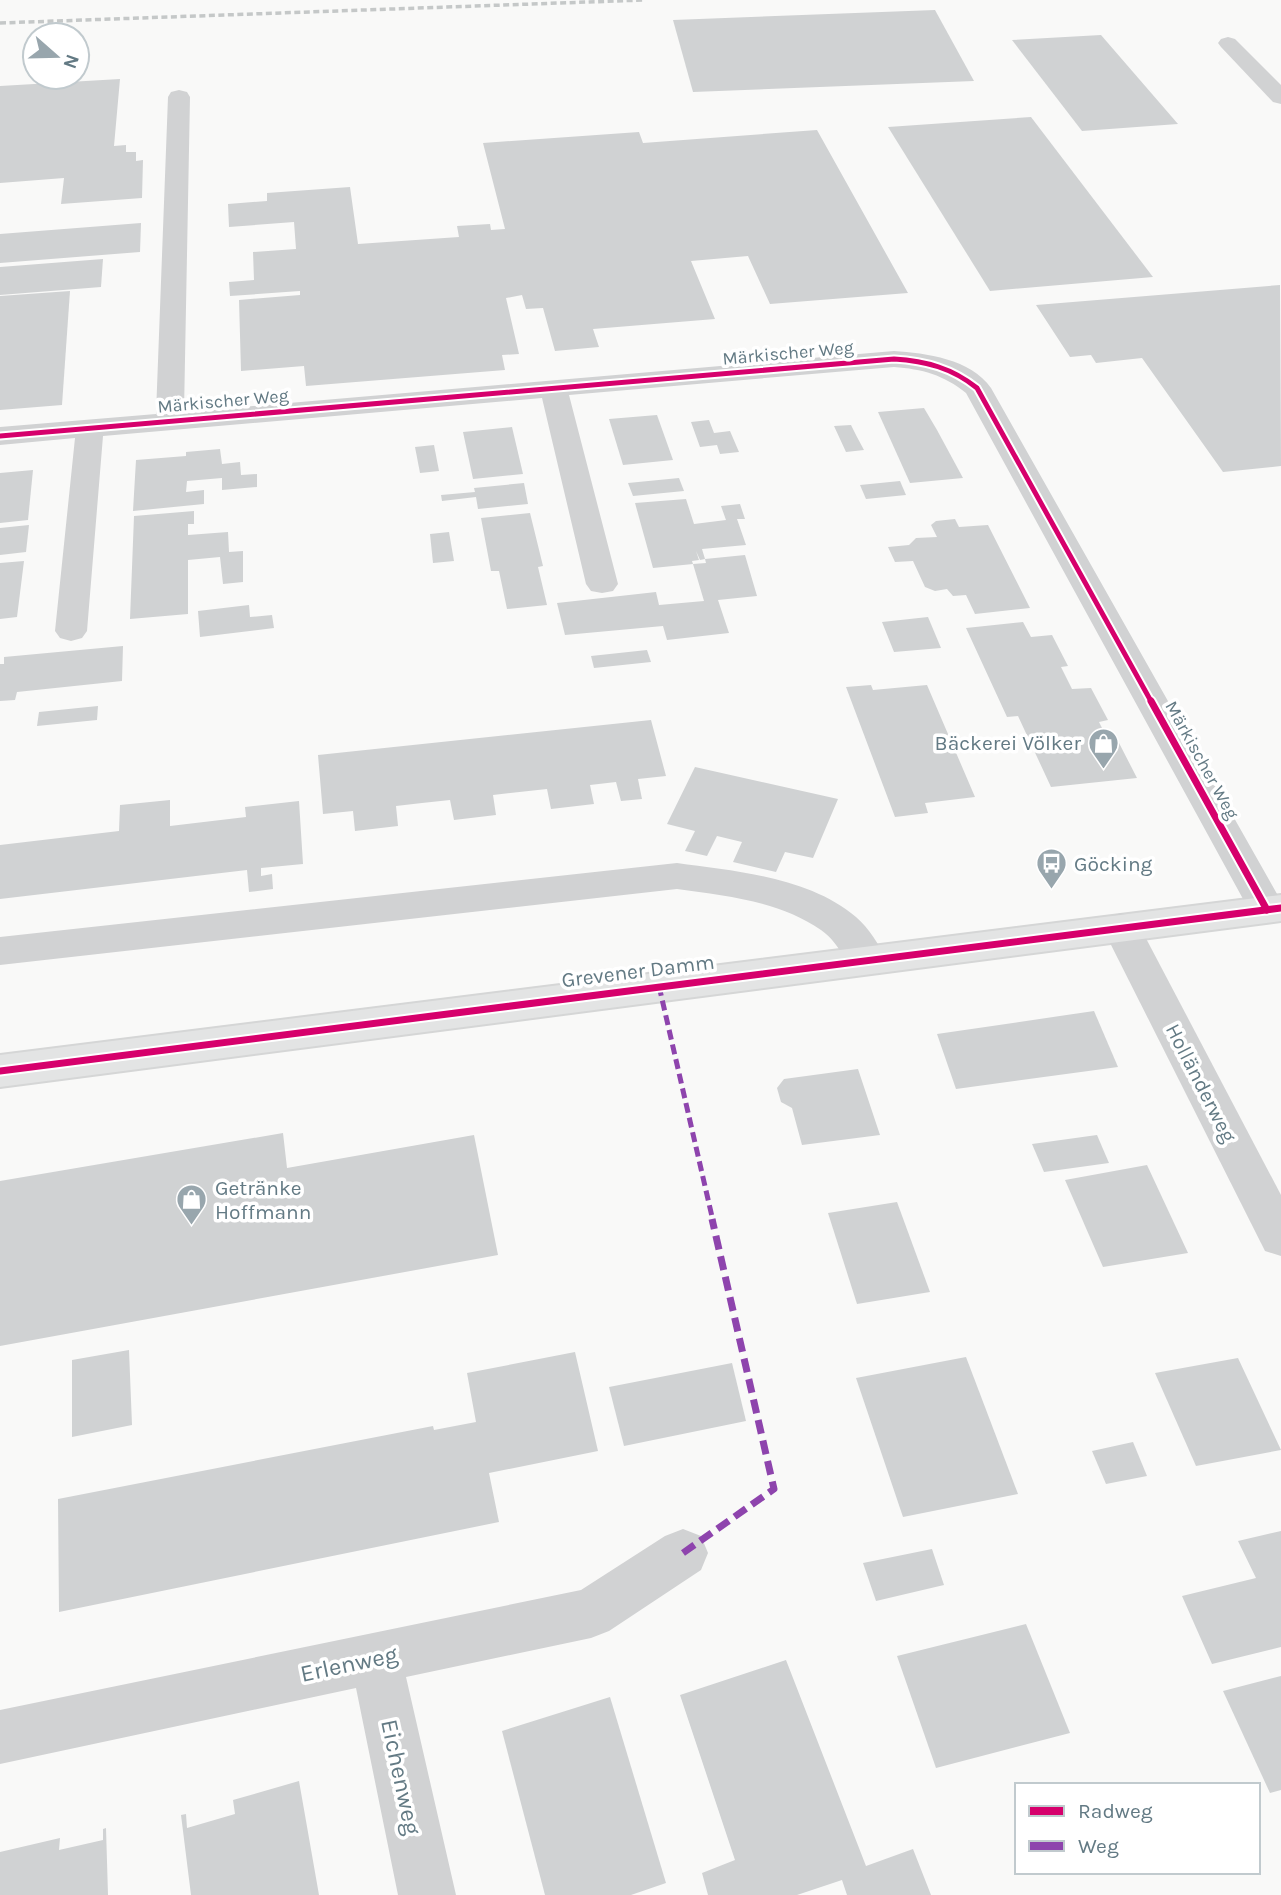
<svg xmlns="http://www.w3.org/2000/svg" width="1281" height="1895" viewBox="0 0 1281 1895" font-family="Karla,sans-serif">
	<rect width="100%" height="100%" fill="#f9f9f8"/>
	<g fill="#d0d2d3">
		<path d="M935,10L974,81L693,92L673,20Z"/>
		<path d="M1101,35L1178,124L1082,131L1012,40Z"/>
		<path d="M120,79L114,146L126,145V152H136V161L143,160L142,198L61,204L64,178L0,183V86Z"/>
		<path d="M1031,117L1153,277L990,291L888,127Z"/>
		<path d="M817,130L908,293L770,304L748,256L691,261L715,319L593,329L599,347L555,351L543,308L526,309L522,295L506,298L519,354L502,355L505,370L306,386L304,366L241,371L239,300L300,295V291L230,296L229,282L254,280L253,252L296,249L294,222L229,227L228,204L267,201V193L350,187L358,244L459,237L457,226L490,224L491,230L505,229L483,143L639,132L643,143Z"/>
		<path d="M141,223L140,252L0,263V234Z"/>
		<path d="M103,259L101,287L0,295V267Z"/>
		<path d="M1280,285L1281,466L1223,472L1142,358L1096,363L1091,355L1070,357L1036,305Z"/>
		<path d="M70,291L62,405L0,410V296Z"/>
		<path d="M924,408L937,430L963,478L910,483L878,412Z"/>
		<path d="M657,415L673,460L623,465L609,419Z"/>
		<path d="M709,420L714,433L730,431L739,452L720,454L717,445L700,447L691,422Z"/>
		<path d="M851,425L857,437L864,450L846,452L834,426Z"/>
		<path d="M512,427L523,474L473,479L463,432Z"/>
		<path d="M434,445L439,471L420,473L415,447Z"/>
		<path d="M220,449L222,464L240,462L241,475L257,474V487L222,490V478L187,481L186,492L204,490V504L133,511L136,460L186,456V452Z"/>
		<path d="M33,470L28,520L0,523V473Z"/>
		<path d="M679,478L684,491L633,496L628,483Z"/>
		<path d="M900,481L906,495L866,499L860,485Z"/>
		<path d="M524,483L528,504L478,509L476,497L442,501L441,495L475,492L474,488Z"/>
		<path d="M686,499L694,524L726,520L721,506L740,504L745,519H737L746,545L702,549L705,559L700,560L696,551L699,560L692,561L693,564L653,568L635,503Z"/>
		<path d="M194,511V524H188V535L228,532L229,552L243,551V582L223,584L220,557L188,560V614L130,619L134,516Z"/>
		<path d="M530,513L543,566L538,567L547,605L507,609L499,571H491L481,518Z"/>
		<path d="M955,519L959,527L988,525L1030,608L975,614L966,595L953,596L947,589L935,591L925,587L913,561L895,562L888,547L909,545L916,538L937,537L931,525L936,521Z"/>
		<path d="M29,525L26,552L0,555V528Z"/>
		<path d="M449,532L454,561L433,563L430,534Z"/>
		<path d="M745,555L757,596L718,600L729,633L667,640L663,626L565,635L557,603L656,592L659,605L704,601L693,564L706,563L705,559Z"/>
		<path d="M24,561L17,617L0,619V563Z"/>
		<path d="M249,605L250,617L272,615L274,628L200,637L198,611Z"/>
		<path d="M928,617L941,648L894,652L882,622Z"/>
		<path d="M1023,622L1031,637L1052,635L1068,666L1061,667L1072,689L1091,688L1108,720L1099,722L1109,742L1118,741L1137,778L1051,787L1018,716L1007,717L966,628Z"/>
		<path d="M123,646L122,681L17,692L15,700L0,701V664H4V657Z"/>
		<path d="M647,650L651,662L594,668L591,656Z"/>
		<path d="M871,685L873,690L927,685L975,797L925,803L928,813L895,817L846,687Z"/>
		<path d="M98,706L97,720L37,726L39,712Z"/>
		<path d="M651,720L666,776L638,779L642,799L621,801L616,782L590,785L594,804L551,809L547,789L493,795L496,815L454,820L450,800L422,803L396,806L398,826L355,831L353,811L323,814L318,755Z"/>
		<path d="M695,767L838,799L813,858L785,852L776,872L733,862L742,842L717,836L707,856L685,851L695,831L667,824Z"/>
		<path d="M170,800V826L246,817L245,807L299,801L303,864L261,868V876L272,874L273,889L249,892L247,870L0,899V845L119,831L120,805Z"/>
		<path d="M1094,1011L1118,1067L956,1089L937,1034Z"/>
		<path d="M858,1069L880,1135L802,1145L792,1108L781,1102L777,1088L784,1079Z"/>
		<path d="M283,1133L287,1168L474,1135L498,1255L0,1346V1181Z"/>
		<path d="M1097,1135L1109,1163L1044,1172L1032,1144Z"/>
		<path d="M1147,1165L1188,1253L1103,1267L1065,1180Z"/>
		<path d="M897,1202L930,1292L857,1304L828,1213Z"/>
		<path d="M129,1350L132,1425L72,1437V1360Z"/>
		<path d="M575,1352L598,1451L489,1473L499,1522L59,1612L58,1499L433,1426L434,1430L476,1422L467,1373Z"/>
		<path d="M966,1357L1018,1494L903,1517L856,1378Z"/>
		<path d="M1238,1358L1281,1450L1196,1466L1155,1373Z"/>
		<path d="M732,1363L746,1421L624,1446L609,1387Z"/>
		<path d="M1133,1442L1147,1476L1106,1484L1092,1451Z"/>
		<path d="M1281,1531V1647L1212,1664L1182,1596L1256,1578L1238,1541Z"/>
		<path d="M932,1549L944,1585L876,1601L863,1563Z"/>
		<path d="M1026,1624L1070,1733L936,1768L897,1656Z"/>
		<path d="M786,1660L866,1866L913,1849L931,1895H847L842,1880L797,1895H708L702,1873L735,1860L680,1695Z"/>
		<path d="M1281,1676V1790L1270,1793L1223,1691Z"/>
		<path d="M610,1697L666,1883L631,1895H545L502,1731Z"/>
		<path d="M299,1781L319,1895H191L181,1815L186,1814L187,1828L235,1814L233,1800Z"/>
		<path d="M106,1828L108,1895H0V1852L60,1838L59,1850L103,1840V1829Z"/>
	</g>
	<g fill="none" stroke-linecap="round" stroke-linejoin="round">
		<defs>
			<path id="primary" d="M1281,895V921L0,1087V1055Z"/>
		</defs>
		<use href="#primary" stroke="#d5d6d6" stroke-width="4"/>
		<g fill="#d1d2d3" fill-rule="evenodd">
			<path d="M1228,37L1235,39L1281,85V104L1273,102L1221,47L1218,43L1221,39Z"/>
			<path d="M179,90L187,92L190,97L184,412L894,351C926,353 971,359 991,388L1281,901L1280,919L1267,923L1254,919L966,393C944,375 922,369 894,367L569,395L618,584L613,591L602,593L591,591L586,584L542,398L103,436L87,631L82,638L71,641L60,638L55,631L75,438L0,445V427L156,414L168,97L171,92Z"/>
			<path d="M677,863C735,871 809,877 856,917C869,928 879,945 887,960L882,970C846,981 846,947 821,930C779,901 727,896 677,889L0,965V937Z"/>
			<path d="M1121,913L1134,917L1140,927L1281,1195V1256L1265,1251L1102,927L1108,917Z"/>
			<path d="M683,1529L701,1536L708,1553L701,1570L609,1631L591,1638L406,1677L456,1895H398L356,1688L0,1764V1710L581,1590L665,1536Z"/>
		</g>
		<use href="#primary" fill="#e3e4e4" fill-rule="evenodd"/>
		<path stroke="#c5c8c8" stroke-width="3.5" stroke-dasharray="6 3.5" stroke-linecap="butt" d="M0,23L644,0"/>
		<path stroke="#8e44ad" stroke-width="5" stroke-dasharray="10 5" stroke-linecap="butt" d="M659,986L713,1221"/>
		<path stroke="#8e44ad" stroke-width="7" stroke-dasharray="14 7" stroke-linecap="butt" d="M683,1553L774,1489L712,1219"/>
		<defs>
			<path id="cycleway-far1" d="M0,436L894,359C926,361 952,368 977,388L1152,703"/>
			<g id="cycleway">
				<path d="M1151,701L1267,910"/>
				<path d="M0,1071L1281,908"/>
			</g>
		</defs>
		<use href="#cycleway-far1" stroke="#fff" stroke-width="9"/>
		<use href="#cycleway" stroke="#fff" stroke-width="11"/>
		<use href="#cycleway-far1" stroke="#d6006c" stroke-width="5"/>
		<use href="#cycleway" stroke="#d6006c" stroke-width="7"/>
	</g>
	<defs>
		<symbol id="shop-pin" viewBox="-11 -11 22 30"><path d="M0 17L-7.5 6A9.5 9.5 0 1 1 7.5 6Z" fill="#98a6ad" stroke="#fff"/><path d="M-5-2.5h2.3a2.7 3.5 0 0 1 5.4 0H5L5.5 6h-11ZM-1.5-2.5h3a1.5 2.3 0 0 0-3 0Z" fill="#fff"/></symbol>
		<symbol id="bus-pin" viewBox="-11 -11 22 30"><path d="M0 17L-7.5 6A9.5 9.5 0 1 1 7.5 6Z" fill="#98a6ad" stroke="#fff"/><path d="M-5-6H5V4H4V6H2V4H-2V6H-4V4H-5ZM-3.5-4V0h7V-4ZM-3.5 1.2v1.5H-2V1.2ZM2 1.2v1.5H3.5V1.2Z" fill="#fff"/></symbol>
	</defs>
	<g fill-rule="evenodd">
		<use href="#shop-pin" x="1086" y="726" width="35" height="47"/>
		<use href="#bus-pin" x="1034" y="846" width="35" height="47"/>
		<use href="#shop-pin" x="174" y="1182" width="35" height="47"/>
	</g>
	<g text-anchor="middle" stroke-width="7" stroke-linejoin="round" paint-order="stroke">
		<g font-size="18" fill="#637a84" stroke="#fff">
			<text transform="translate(788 353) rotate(-5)" y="6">Märkischer Weg</text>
			<text transform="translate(223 401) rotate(-5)" y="6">Märkischer Weg</text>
			<text transform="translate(1202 760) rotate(61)" y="6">Märkischer Weg</text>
		</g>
		<g font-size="21" fill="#637a84" stroke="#fff" text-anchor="start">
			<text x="1081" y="750" text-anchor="end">Bäckerei Völker</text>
			<text x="1074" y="871">Göcking</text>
			<text x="215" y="1195">Getränke<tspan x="215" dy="24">Hoffmann</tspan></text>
		</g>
		<g font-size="21" fill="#637a84" stroke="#fff">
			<text transform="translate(638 971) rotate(-7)" y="7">Grevener Damm</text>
			<text transform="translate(1201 1083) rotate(63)" y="7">Holländerweg</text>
		</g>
		<g font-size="24" fill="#637a84" stroke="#fff">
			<text transform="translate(349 1664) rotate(-12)" y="8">Erlenweg</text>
			<text transform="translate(401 1777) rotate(78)" y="8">Eichenweg</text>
		</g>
	</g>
	<rect x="1015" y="1783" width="245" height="91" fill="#ffffff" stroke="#c1cace" stroke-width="2"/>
	<rect x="1029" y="1806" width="35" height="10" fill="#d6006c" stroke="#c1cace" stroke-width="2"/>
	<text x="1078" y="1818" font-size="21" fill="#637a84">Radweg</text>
	<rect x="1029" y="1841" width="35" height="10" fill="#8e44ad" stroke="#c1cace" stroke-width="2"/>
	<text x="1078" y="1853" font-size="21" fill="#637a84">Weg</text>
	<g transform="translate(56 56) rotate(110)"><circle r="33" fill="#ffffff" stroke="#c1cace" stroke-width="2"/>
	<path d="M0-5L12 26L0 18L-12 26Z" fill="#98a6ad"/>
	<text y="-10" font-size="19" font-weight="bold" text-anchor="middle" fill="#637a84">N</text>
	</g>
</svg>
